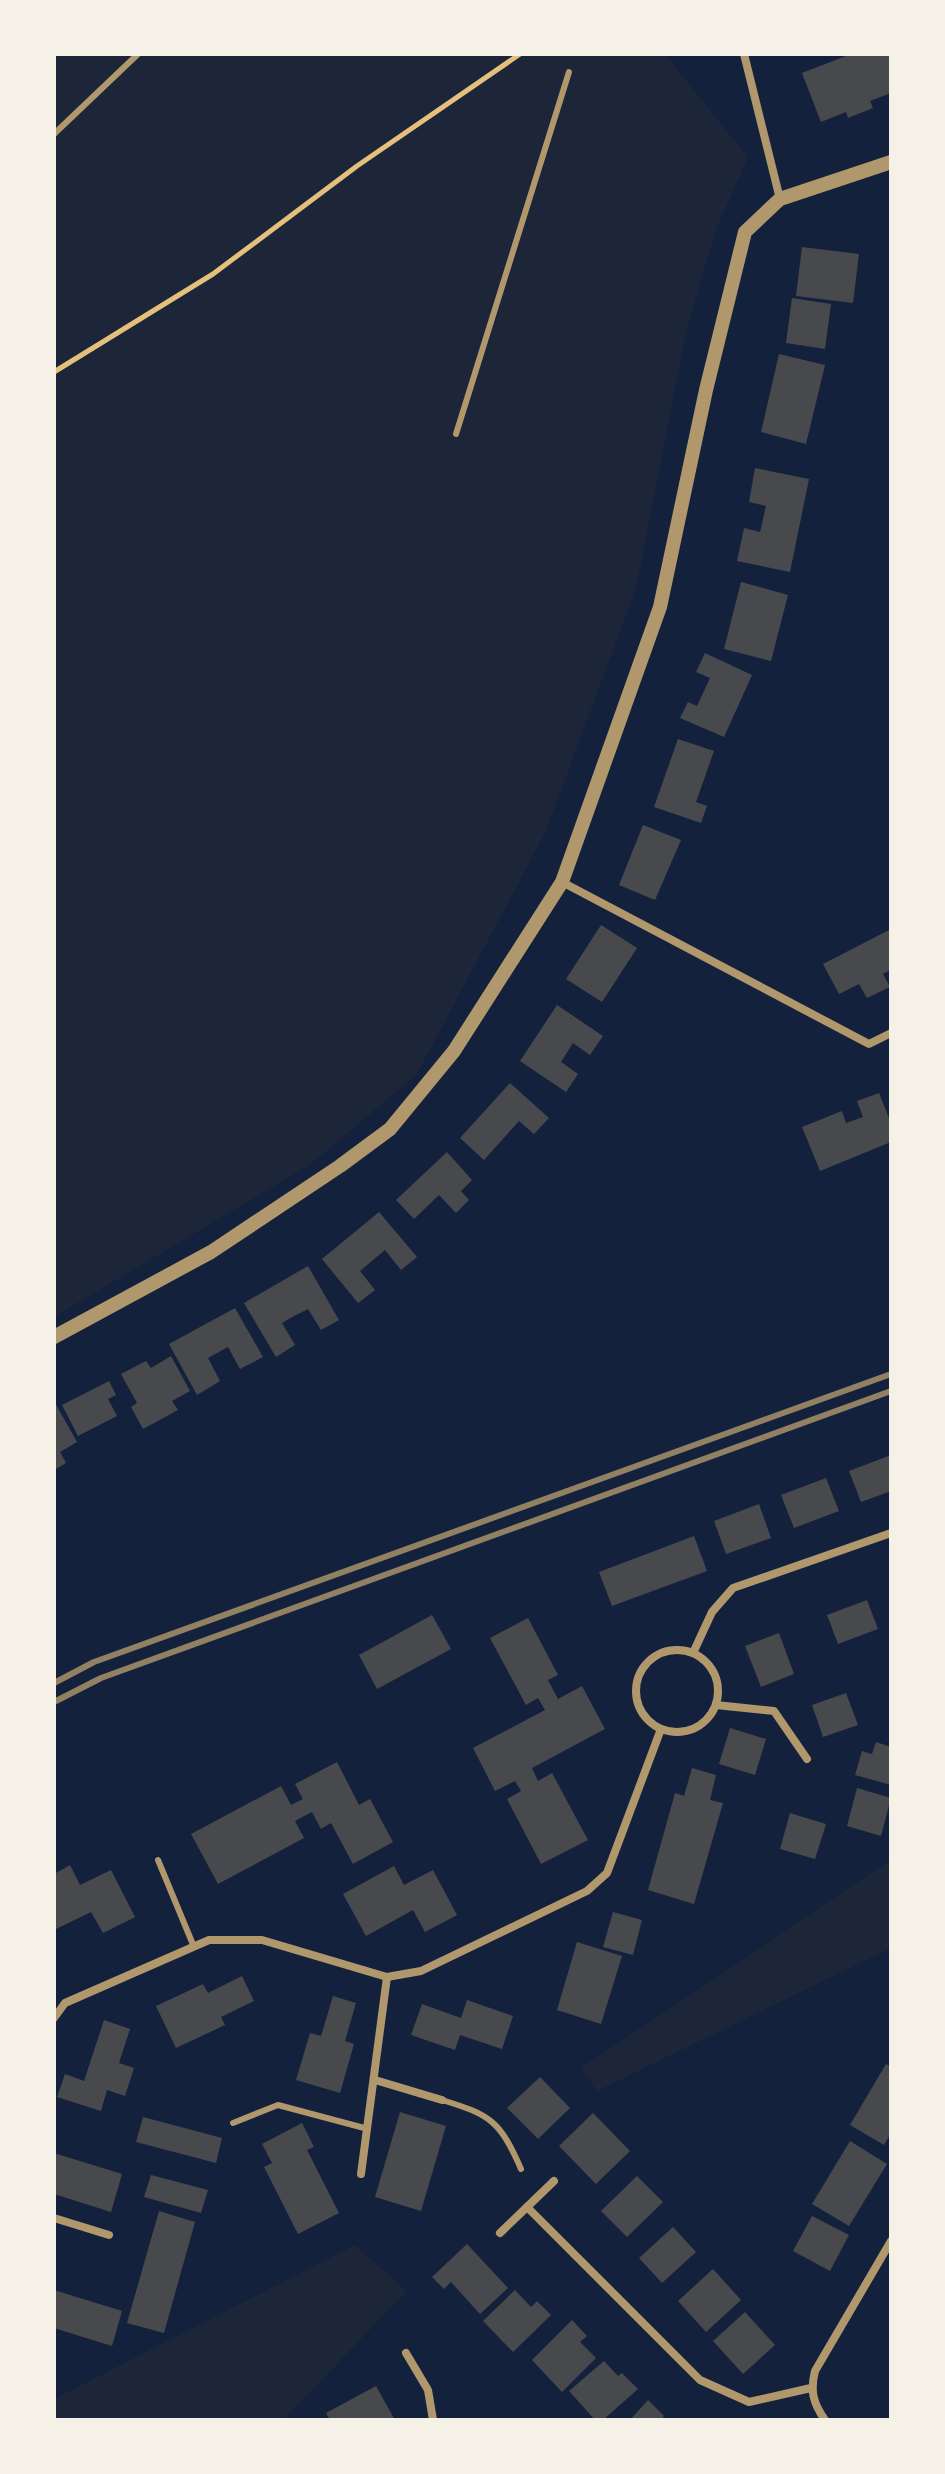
<svg xmlns="http://www.w3.org/2000/svg" width="945" height="2474" viewBox="0 0 945 2474" font-family="Cabin,sans-serif">
	<rect width="100%" height="100%" fill="#14213d"/>
	<g fill="#1d2539">
		<path d="M54,54H665L748,157L716,229L686,332L636,589L545,833L417,1074L311,1164L54,1317Z"/>
		<path d="M891,1860V1948L597,2091L581,2068Z"/>
		<path d="M355,2245L407,2291L283,2420H54V2399Z"/>
	</g>
	<g fill="#48494c">
		<path d="M851,54H889L891,93L870,101L873,108L848,118L846,112L821,122L802,73Z"/>
		<path d="M802,247L859,254L853,303L796,296Z"/>
		<path d="M792,298L831,304L825,349L786,343Z"/>
		<path d="M779,354L825,365L806,444L761,432Z"/>
		<path d="M755,468L809,479L790,572L737,561L744,528L760,532L766,506L749,502Z"/>
		<path d="M741,582L788,595L771,661L724,649Z"/>
		<path d="M705,653L752,675L724,737L680,718L688,702L697,706L710,678L696,672Z"/>
		<path d="M678,739L714,751L696,802L707,806L701,823L654,807Z"/>
		<path d="M643,825L681,840L655,900L619,885Z"/>
		<path d="M601,925L637,948L602,1002L566,979Z"/>
		<path d="M891,929V970L883,974L890,987L867,998L859,984L839,994L823,964Z"/>
		<path d="M557,1005L603,1036L590,1055L573,1043L561,1062L578,1074L566,1092L520,1061Z"/>
		<path d="M510,1083L549,1118L534,1134L519,1121L484,1160L460,1138Z"/>
		<path d="M879,1093L891,1123V1142L820,1171L802,1127L842,1111L846,1123L863,1117L857,1101Z"/>
		<path d="M447,1152L472,1180L461,1191L469,1200L456,1213L439,1195L414,1219L396,1200Z"/>
		<path d="M379,1212L417,1257L401,1270L385,1250L360,1271L375,1290L358,1303L322,1259Z"/>
		<path d="M308,1266L339,1320L321,1330L308,1309L294,1316L282,1323L295,1345L276,1357L244,1303Z"/>
		<path d="M235,1308L263,1357L240,1369L228,1347L217,1353L208,1358L220,1381L197,1395L169,1344Z"/>
		<path d="M171,1356L190,1391L172,1401L178,1410L143,1429L131,1407L137,1403L121,1374L146,1361L151,1368Z"/>
		<path d="M109,1381L116,1395L108,1399L117,1416L78,1436L62,1405Z"/>
		<path d="M54,1401L77,1442L60,1452L66,1463L54,1470Z"/>
		<path d="M891,1455V1491L861,1502L849,1471Z"/>
		<path d="M826,1478L839,1511L794,1528L781,1495Z"/>
		<path d="M759,1504L771,1538L726,1554L714,1521Z"/>
		<path d="M694,1536L707,1571L612,1606L599,1572Z"/>
		<path d="M867,1600L878,1629L838,1644L827,1615Z"/>
		<path d="M432,1615L451,1649L377,1689L359,1655Z"/>
		<path d="M528,1618L558,1675L548,1680L558,1699L582,1686L605,1729L532,1768L538,1781L552,1773L588,1840L541,1864L507,1799L521,1791L515,1781L495,1791L473,1748L545,1710L538,1698L526,1705L490,1638Z"/>
		<path d="M779,1633L794,1674L761,1687L745,1646Z"/>
		<path d="M846,1693L858,1725L823,1737L812,1705Z"/>
		<path d="M730,1728L766,1739L755,1775L719,1764Z"/>
		<path d="M876,1742L891,1747V1785L855,1775L862,1751L872,1754Z"/>
		<path d="M337,1762L359,1805L370,1799L393,1842L353,1864L331,1823L321,1829L312,1812L295,1821L304,1838L218,1884L191,1834L281,1786L291,1805L303,1799L295,1784Z"/>
		<path d="M692,1768L716,1775L710,1800L723,1803L694,1904L648,1890L675,1793L684,1796Z"/>
		<path d="M857,1788L891,1798L881,1836L847,1826Z"/>
		<path d="M790,1813L826,1824L815,1859L780,1849Z"/>
		<path d="M70,1865L80,1885L111,1870L135,1917L103,1933L91,1912L54,1930V1874Z"/>
		<path d="M394,1866L404,1885L433,1870L457,1915L425,1932L413,1910L366,1936L343,1894Z"/>
		<path d="M613,1912L642,1920L633,1955L603,1947Z"/>
		<path d="M577,1942L622,1956L601,2024L557,2010Z"/>
		<path d="M242,1976L254,2001L221,2017L225,2025L176,2048L156,2006L203,1984L208,1993Z"/>
		<path d="M333,1996L356,2003L345,2041L354,2044L340,2093L296,2080L310,2033L321,2036Z"/>
		<path d="M467,2000L513,2016L502,2049L460,2035L455,2050L411,2035L422,2004L461,2018Z"/>
		<path d="M104,2020L130,2029L119,2063L134,2068L125,2096L107,2090L101,2111L57,2097L65,2074L84,2081Z"/>
		<path d="M886,2064L891,2067V2133L884,2145L850,2125Z"/>
		<path d="M540,2077L570,2108L538,2139L507,2108Z"/>
		<path d="M400,2112L446,2126L421,2211L375,2197Z"/>
		<path d="M593,2113L630,2151L596,2184L559,2146Z"/>
		<path d="M143,2117L222,2138L216,2163L136,2142Z"/>
		<path d="M302,2123L314,2147L307,2150L339,2213L298,2234L264,2167L272,2163L262,2144Z"/>
		<path d="M850,2141L887,2164L849,2226L812,2204Z"/>
		<path d="M54,2153L122,2174L111,2212L54,2194Z"/>
		<path d="M151,2175L208,2190L201,2213L144,2197Z"/>
		<path d="M637,2176L663,2202L627,2237L601,2211Z"/>
		<path d="M159,2211L195,2222L164,2333L127,2323Z"/>
		<path d="M812,2216L849,2235L830,2271L793,2251Z"/>
		<path d="M673,2227L696,2252L662,2283L639,2258Z"/>
		<path d="M467,2244L508,2288L480,2314L451,2282L444,2289L432,2277Z"/>
		<path d="M713,2269L741,2300L706,2332L678,2301Z"/>
		<path d="M54,2290L122,2311L112,2346L54,2328Z"/>
		<path d="M515,2290L531,2307L537,2301L551,2315L513,2352L483,2321Z"/>
		<path d="M745,2312L775,2345L743,2374L713,2341Z"/>
		<path d="M572,2320L587,2336L580,2342L596,2358L562,2392L532,2360Z"/>
		<path d="M604,2361L618,2376L622,2373L638,2389L603,2420H595L569,2391Z"/>
		<path d="M376,2386L395,2420H330L326,2413Z"/>
		<path d="M648,2400L664,2416L661,2420H630Z"/>
	</g>
	<g fill="none" stroke-linecap="round" stroke-linejoin="round">
		<path stroke="#e5c07b" stroke-width="5" d="M54,372L213,274L357,166L520,54"/>
		<g stroke="#b1986c" stroke-width="6">
			<path d="M54,134L138,54"/>
			<path d="M456,434L569,72"/>
			<path d="M158,1860L194,1947"/>
			<path d="M442,2100C491,2115 500,2121 521,2169"/>
			<path d="M233,2123L278,2105L368,2129"/>
		</g>
		<g stroke="#b1986c" stroke-width="8">
			<path d="M744,54L780,199"/>
			<path d="M562,882L869,1044L891,1033"/>
			<circle cx="677" cy="1691" r="41"/>
			<path d="M693,1653L712,1612L733,1588L891,1533"/>
			<path d="M716,1705L774,1711L807,1759"/>
			<path d="M54,2018L65,2003L209,1940H262L387,1977L421,1971L587,1891L607,1873L661,1729"/>
			<path d="M375,2080L442,2100"/>
			<path d="M361,2174L387,1977"/>
			<path d="M554,2181L527,2207L700,2380L749,2402L811,2388"/>
			<path d="M54,2218L109,2235"/>
			<path d="M500,2233L527,2207"/>
			<path d="M406,2353L428,2390L433,2420"/>
			<path d="M825,2420C813,2403 810,2391 815,2371L891,2241"/>
		</g>
		<path stroke="#b1986c" stroke-width="14" d="M54,1337L211,1252L340,1166L390,1129L454,1051L562,882L660,607L706,390L745,232L780,199L891,162"/>
		<g stroke="#918062" stroke-width="6">
			<path d="M54,1683L94,1662L891,1374"/>
			<path d="M54,1702L101,1678L891,1391"/>
		</g>
	</g>
	<rect width="945" height="2474" fill="none" stroke="#f6f1e7" stroke-width="112"/>
</svg>
